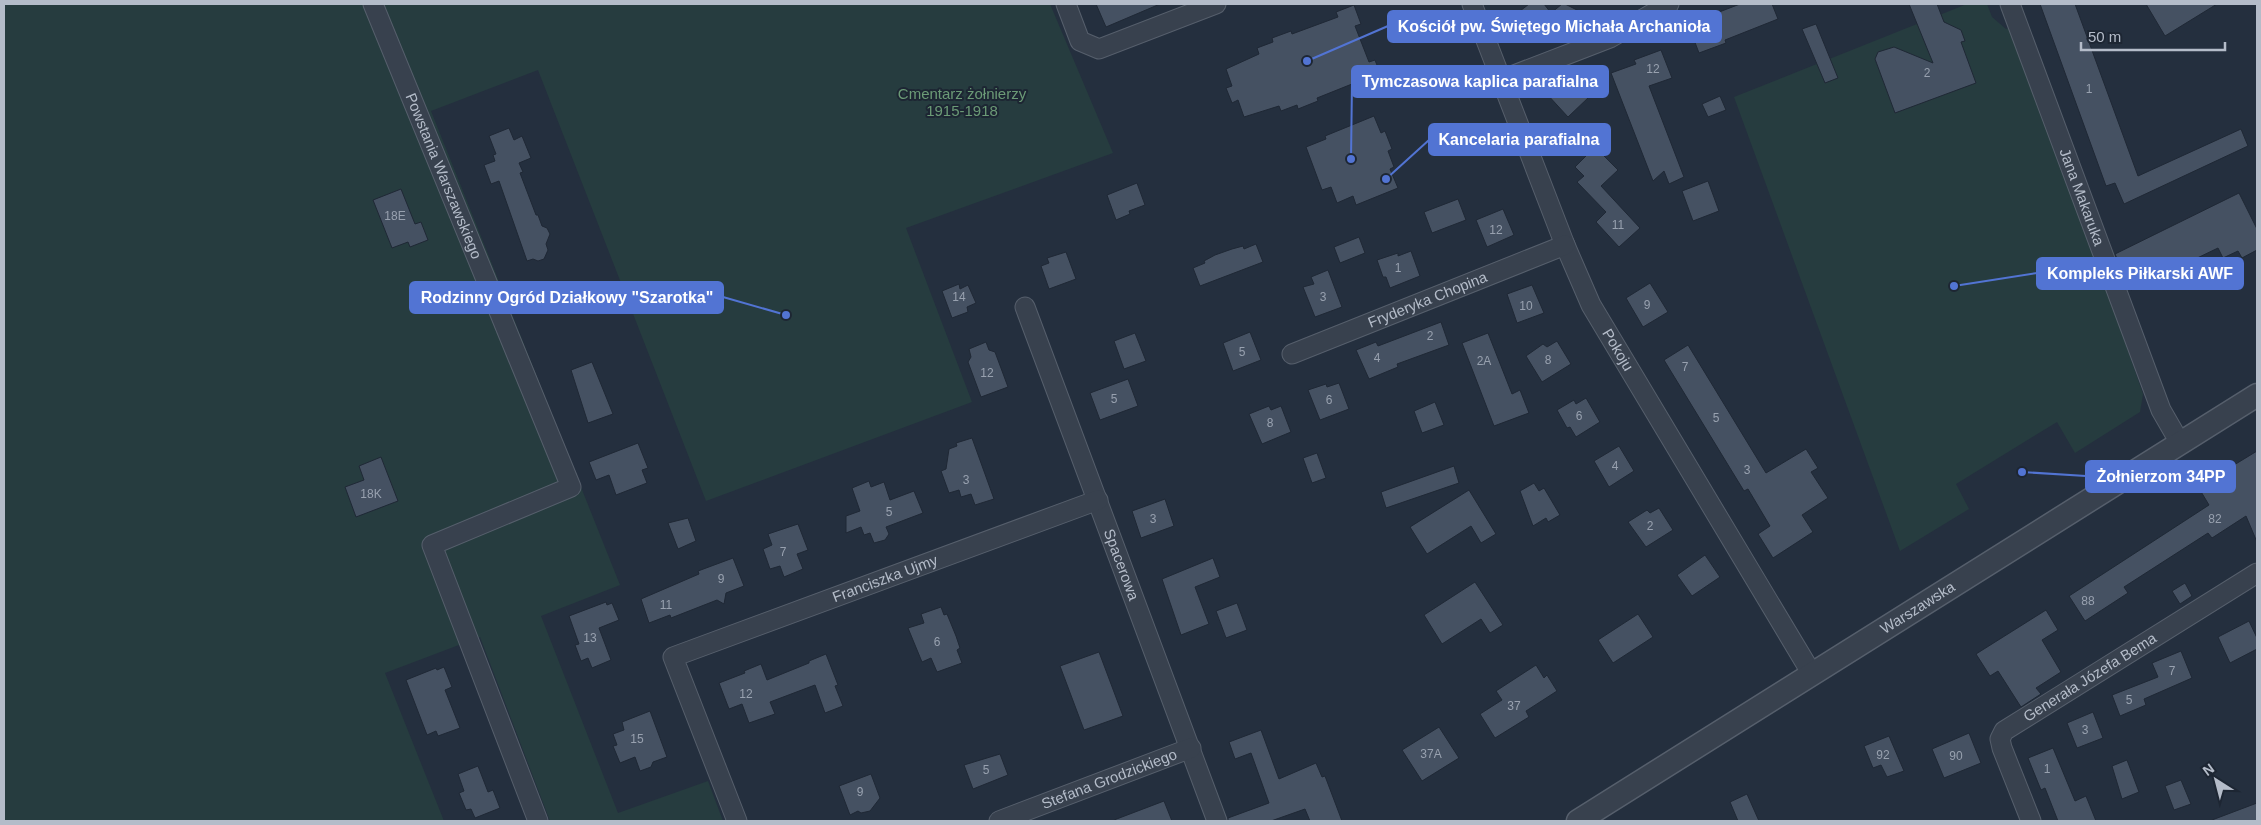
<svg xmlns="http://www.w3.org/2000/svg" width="2261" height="825" viewBox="0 0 2261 825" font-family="Arial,sans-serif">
	<rect width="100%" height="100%" fill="#242f3e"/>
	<g fill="#263c3f">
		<path d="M4,4H1050L1113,153L906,228L972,402L706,501L538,70L431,111L620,585L541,616L618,813L708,781L723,821H550L480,637L385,673L444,821H4Z"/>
		<path d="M1967,4H1987L1992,17L2006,29L2011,27L2068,178L2143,394L2140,412L2075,453L2057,422L1956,484L1969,509L1900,551L1734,97Z"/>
	</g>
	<g fill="#455162" stroke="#1f2835">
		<path d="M1096,4H1160L1106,27Z"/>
		<path d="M1529,4H1544L1551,13L1562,4H1565L1583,13L1586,18L1585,26L1554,40L1548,31L1536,41L1515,15Z"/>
		<path d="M1740,4H1772L1778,19L1725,40L1726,43L1699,53L1688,24Z"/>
		<path d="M1909,4H1937L1944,22L1961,30L1965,41L1961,42L1976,83L1895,113L1875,59L1878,52L1894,47L1933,63Z"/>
		<path d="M2040,4H2075L2138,176L2241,129L2248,146L2124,204L2115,183L2106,186Z"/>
		<path d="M2146,4H2217L2165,36Z"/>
		<path d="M1354,5L1361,24L1355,26L1369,62L1375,60L1382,78L1364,85L1362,80L1317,98L1318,101L1298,109L1297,105L1281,111L1279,106L1244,117L1238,100L1232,103L1226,88L1232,86L1226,69L1259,54L1257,48L1273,42L1272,38L1291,31L1292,34L1338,17L1336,12Z"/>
		<path d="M1816,24L1838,78L1825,83L1802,29Z"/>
		<path d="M1661,50L1672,78L1649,86L1684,177L1669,184L1664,171L1653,181L1611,73L1636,64L1634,60Z"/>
		<path d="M1566,74L1589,97L1568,117L1546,93Z"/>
		<path d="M1720,96L1726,110L1708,117L1702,104Z"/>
		<path d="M1374,116L1381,133L1385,131L1392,149L1388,151L1394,167L1390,169L1398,188L1356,205L1353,196L1337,203L1331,187L1322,190L1306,147L1326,139L1325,136Z"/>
		<path d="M509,128L514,140L522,136L531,158L519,163L523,172L520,173L536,215H538L542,226L547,228L550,234L546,244L548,250L544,259L538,261L533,259L527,261L499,181L491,184L484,165L495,161L493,155L496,154L489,136Z"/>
		<path d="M1595,147L1618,170L1601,186L1640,228L1619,247L1596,222L1606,212L1577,182L1584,176L1575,167Z"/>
		<path d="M1708,181L1719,211L1693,221L1682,191Z"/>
		<path d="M1137,183L1145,205L1129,211L1130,214L1116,220L1107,195Z"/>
		<path d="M401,189L415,224L421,222L428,240L410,247L408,242L392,248L373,200Z"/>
		<path d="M2239,193L2257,229V250L2242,258L2238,251L2223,258L2218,248L2131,290L2115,254Z"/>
		<path d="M1458,199L1466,220L1432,233L1424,212Z"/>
		<path d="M1503,209L1514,235L1487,247L1476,220Z"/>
		<path d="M1359,237L1365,253L1340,263L1334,247Z"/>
		<path d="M1256,244L1263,262L1200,286L1193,268L1205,263L1204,261L1215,255L1232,249L1243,246L1244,249Z"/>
		<path d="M1411,251L1420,276L1390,288L1386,277H1383L1377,260L1398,253V256Z"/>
		<path d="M1066,252L1076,279L1049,289L1041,266L1049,263L1047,258Z"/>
		<path d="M1328,270L1342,307L1315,317L1303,287L1314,284L1311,277Z"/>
		<path d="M1650,283L1668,312L1643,327L1626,298Z"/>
		<path d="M959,284L960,289L968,285L976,303L967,307L968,312L952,318L942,291Z"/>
		<path d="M1532,285L1544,313L1517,323L1507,294Z"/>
		<path d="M1441,322L1449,345L1397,364L1398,367L1369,379L1356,350L1376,342L1378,346Z"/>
		<path d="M1250,332L1261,360L1233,371L1223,343Z"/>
		<path d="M1135,333L1146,361L1124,369L1114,341Z"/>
		<path d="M1488,333L1512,394L1520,390L1529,413L1494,426L1462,343Z"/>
		<path d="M1557,341L1571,364L1542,382L1526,356L1543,344L1547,347Z"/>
		<path d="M986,342L989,350L995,352L1008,387L981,397L968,362L971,357L969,349Z"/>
		<path d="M1688,345L1766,473L1806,449L1818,468L1811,472L1828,498L1802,515L1813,532L1773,558L1758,534L1770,526L1748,489L1744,491L1664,360Z"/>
		<path d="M592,362L613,414L588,423L571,370Z"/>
		<path d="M1128,379L1138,406L1100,420L1090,393Z"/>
		<path d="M1339,383L1349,409L1320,420L1308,390L1326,384L1327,387Z"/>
		<path d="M1586,398L1600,422L1576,437L1570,427L1567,428L1557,410L1574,400L1576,404Z"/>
		<path d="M1435,402L1444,425L1422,433L1414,411Z"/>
		<path d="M1269,406L1271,410L1281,406L1291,432L1262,444L1249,414Z"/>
		<path d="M972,438L994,499L975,505L971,494L961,497L959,490L949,493L941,471L946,469L949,449L957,446L956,443Z"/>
		<path d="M638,443L648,468L642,470L647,483L616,495L609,475L596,480L589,462Z"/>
		<path d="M1619,446L1634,471L1609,487L1594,461Z"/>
		<path d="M2257,451V542L2246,516L2212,538L2208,533L2124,587L2128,593L2085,621L2069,596L2209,505L2194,480L2212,470L2216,476Z"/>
		<path d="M1317,453L1326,478L1312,483L1303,458Z"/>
		<path d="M381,457L398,501L356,517L345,487L364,480L359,466Z"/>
		<path d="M1454,466L1459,483L1386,508L1381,492Z"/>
		<path d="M869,481L871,487L884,482L890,500L914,491L923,513L886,527L889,534L885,540L874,543L870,533L864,535L861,527L846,533V516L860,511L852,488Z"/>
		<path d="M1534,483L1539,491L1544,488L1560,515L1548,522L1546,518L1533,526L1520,491Z"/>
		<path d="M1469,490L1496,534L1481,543L1471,526L1427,554L1410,527Z"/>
		<path d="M1165,499L1174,526L1141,538L1132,511Z"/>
		<path d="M1659,508L1673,530L1646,547L1628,522L1647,510L1650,513Z"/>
		<path d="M688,518L696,541L678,549L668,523Z"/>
		<path d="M798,524L808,550L797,554L803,569L784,577L780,566L770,569L763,549L772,545L768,534Z"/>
		<path d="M1705,555L1720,577L1692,596L1677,575Z"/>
		<path d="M733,558L744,586L726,593L724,604L717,600L671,618L670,615L649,623L641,599L699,574L698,571Z"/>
		<path d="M1213,558L1220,577L1195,587L1209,624L1181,635L1162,579Z"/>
		<path d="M1475,582L1503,625L1490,633L1481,619L1442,644L1424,615Z"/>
		<path d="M2185,583L2192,596L2180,604L2172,591Z"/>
		<path d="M606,602L607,605L612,603L619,620L599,628L611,660L592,668L588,658L581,661L575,645L579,644L569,616Z"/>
		<path d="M1237,603L1247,630L1226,638L1216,611Z"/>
		<path d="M941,607L944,615L947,614L956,636L960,648L957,650L962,663L937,672L931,658L922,662L908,628L924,623L921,614Z"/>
		<path d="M2046,610L2058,630L2042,640L2061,672L2036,688L2041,694L2021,707L1998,671L1990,676L1976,654Z"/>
		<path d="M1638,614L1653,637L1613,663L1598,640Z"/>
		<path d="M2249,621L2257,638V649L2230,663L2218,637Z"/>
		<path d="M2181,651L2192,678L2144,699L2146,705L2120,716L2112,695L2158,677L2152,663Z"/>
		<path d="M1099,652L1123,716L1084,730L1060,666Z"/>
		<path d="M826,654L838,685L835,686L843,706L825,713L815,685L770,702L775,714L749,723L742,704L729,709L719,683L745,673L744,671L761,664L767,680L809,663V661Z"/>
		<path d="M1536,665L1544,678L1547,675L1557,691L1526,711L1529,717L1495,738L1480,714L1502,700L1496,691Z"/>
		<path d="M444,667L452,687L445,690L460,728L438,736L436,731L427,735L406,680L436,668L437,670Z"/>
		<path d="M650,711L667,757L653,762L651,767L640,771L635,757L620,763L613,746L617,745L613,734L624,730L622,722Z"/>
		<path d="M2093,712L2103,738L2077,748L2067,723Z"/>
		<path d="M1439,727L1459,758L1422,781L1402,750Z"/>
		<path d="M1261,730L1279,779L1316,763L1322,777L1325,776L1342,821H1310L1305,809L1271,821H1228V818L1269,803L1251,753L1235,759L1229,742Z"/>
		<path d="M1969,733L1981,763L1944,778L1932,749Z"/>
		<path d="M1889,736L1904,771L1887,777L1881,765L1873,768L1864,746Z"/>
		<path d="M2053,748L2075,801L2086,796L2096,821H2058L2045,788L2041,790L2028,758Z"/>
		<path d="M1000,754L1008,775L973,789L964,765Z"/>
		<path d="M2127,760L2139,792L2122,799L2112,766Z"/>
		<path d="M478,766L488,792L493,790L500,808L475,818L471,809L466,810L459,793L464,791L458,774Z"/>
		<path d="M871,774L880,798L870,811L861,813L858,811L850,815L839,786Z"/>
		<path d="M2181,780L2191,804L2174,810L2165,786Z"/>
		<path d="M1747,794L1759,821H1738L1730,802Z"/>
		<path d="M1164,801L1172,821H1115L1114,820Z"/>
		<path d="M2257,803V821H2212V820Z"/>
	</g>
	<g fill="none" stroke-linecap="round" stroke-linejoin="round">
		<defs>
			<g id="minor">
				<path id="s1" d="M373,4L571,487L432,545L538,821"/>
				<path d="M1066,4L1080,41L1099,49L1216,4"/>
				<path id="s2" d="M1472,4L1565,245L1591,305L1812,674"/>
				<path id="s3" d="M2010,4L2161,410L2180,443"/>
				<path d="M1501,80L1610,38L1669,4"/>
				<path id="s4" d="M1025,307L1217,821"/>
				<path id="s5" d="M1292,354L1565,245"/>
				<path id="s6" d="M737,821L673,657L1098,500"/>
				<path id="s7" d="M999,821L1191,748"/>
				<path id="s8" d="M2031,821L2002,748L2000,739L2004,731L2257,573"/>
			</g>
			<g id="tertiary">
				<path id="s9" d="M1578,821L2257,395"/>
			</g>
		</defs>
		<use href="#minor" stroke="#565f6c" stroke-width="21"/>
		<use href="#tertiary" stroke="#565f6c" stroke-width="25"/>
		<use href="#minor" stroke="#38414e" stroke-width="19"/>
		<use href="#tertiary" stroke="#38414e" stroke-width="22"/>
	</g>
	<g text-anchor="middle" stroke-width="4" stroke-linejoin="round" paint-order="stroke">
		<g font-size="12" fill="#98a1af">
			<text x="1653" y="73">12</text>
			<text x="1927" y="77">2</text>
			<text x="2089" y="93">1</text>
			<text x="395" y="220">18E</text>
			<text x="1618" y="229">11</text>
			<text x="1496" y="234">12</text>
			<text x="1398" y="272">1</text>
			<text x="959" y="301">14</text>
			<text x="1323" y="301">3</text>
			<text x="1647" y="309">9</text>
			<text x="1526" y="310">10</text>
			<text x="1430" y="340">2</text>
			<text x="1242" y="356">5</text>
			<text x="1377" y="362">4</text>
			<text x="1548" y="364">8</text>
			<text x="1484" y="365">2A</text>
			<text x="1685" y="371">7</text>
			<text x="987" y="377">12</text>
			<text x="1114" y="403">5</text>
			<text x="1329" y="404">6</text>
			<text x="1579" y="420">6</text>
			<text x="1716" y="422">5</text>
			<text x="1270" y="427">8</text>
			<text x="1615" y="470">4</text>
			<text x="1747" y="474">3</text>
			<text x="966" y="484">3</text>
			<text x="371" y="498">18K</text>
			<text x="889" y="516">5</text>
			<text x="1153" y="523">3</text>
			<text x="2215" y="523">82</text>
			<text x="1650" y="530">2</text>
			<text x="783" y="556">7</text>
			<text x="721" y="583">9</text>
			<text x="2088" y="605">88</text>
			<text x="666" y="609">11</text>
			<text x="590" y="642">13</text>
			<text x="937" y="646">6</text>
			<text x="2172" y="675">7</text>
			<text x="746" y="698">12</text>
			<text x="2129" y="704">5</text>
			<text x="1514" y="710">37</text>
			<text x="2085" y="734">3</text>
			<text x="637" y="743">15</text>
			<text x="1431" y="758">37A</text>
			<text x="1883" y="759">92</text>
			<text x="1956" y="760">90</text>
			<text x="2047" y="773">1</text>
			<text x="986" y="774">5</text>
			<text x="860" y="796">9</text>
		</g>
		<g font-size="15" fill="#6b9a76" stroke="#1d2633">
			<text x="962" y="99">Cmentarz żołnierzy<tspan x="962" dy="17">1915-1918</tspan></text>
		</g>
		<g font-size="15" fill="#b4bcc9" stroke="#1d2633">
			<text dy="5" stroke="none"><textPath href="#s1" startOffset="186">Powstania Warszawskiego</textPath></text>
			<text dy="5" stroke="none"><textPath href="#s3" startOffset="206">Jana Makaruka</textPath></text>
			<text dy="5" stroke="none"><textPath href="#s5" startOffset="146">Fryderyka Chopina</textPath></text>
			<text dy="5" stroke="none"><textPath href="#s2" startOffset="376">Pokoju</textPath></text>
			<text dy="5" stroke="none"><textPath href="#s4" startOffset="275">Spacerowa</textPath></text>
			<text dy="5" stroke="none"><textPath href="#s6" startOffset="402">Franciszka Ujmy</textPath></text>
			<text dy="5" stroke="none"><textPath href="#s9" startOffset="401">Warszawska</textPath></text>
			<text dy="5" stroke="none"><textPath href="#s8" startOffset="198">Generała Józefa Bema</textPath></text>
			<text dy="5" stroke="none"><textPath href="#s7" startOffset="118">Stefana Grodzickiego</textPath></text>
		</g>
	</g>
	<path fill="none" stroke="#5274d3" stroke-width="2" d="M1307 61L1388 26M1351 159L1352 82M1386 179L1429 140M1954 286L2037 273M786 315L723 297M2022 472L2086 476"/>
	<g fill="#5274d3" stroke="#1d2633" stroke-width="2">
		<circle cx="1307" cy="61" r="5"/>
		<circle cx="1351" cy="159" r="5"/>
		<circle cx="1386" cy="179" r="5"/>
		<circle cx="1954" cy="286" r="5"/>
		<circle cx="786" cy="315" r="5"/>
		<circle cx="2022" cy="472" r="5"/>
	</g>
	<g fill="#5274d3" stroke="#5274d3" stroke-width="2">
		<rect x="1388" y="11" width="333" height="31" rx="5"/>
		<rect x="1352" y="66" width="256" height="31" rx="5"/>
		<rect x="1429" y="124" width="181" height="31" rx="5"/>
		<rect x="2037" y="258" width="206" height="31" rx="5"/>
		<rect x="410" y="282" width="313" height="31" rx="5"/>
		<rect x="2086" y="461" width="149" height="31" rx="5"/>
	</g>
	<g font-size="16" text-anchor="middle" font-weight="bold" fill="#fff">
		<text x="1554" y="32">Kościół pw. Świętego Michała Archanioła</text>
		<text x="1480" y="87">Tymczasowa kaplica parafialna</text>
		<text x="1519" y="145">Kancelaria parafialna</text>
		<text x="2140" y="279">Kompleks Piłkarski AWF</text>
		<text x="567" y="303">Rodzinny Ogród Działkowy "Szarotka"</text>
		<text x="2161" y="482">Żołnierzom 34PP</text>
	</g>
	<rect width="2261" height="825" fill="none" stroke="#b4bcc9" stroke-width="10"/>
	<g transform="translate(2216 780) rotate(324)" stroke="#1d2633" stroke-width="4" paint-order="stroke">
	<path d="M0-4L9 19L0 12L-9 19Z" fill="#b4bcc9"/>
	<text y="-8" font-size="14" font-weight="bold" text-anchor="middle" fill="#b4bcc9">N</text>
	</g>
	<path d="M2081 42v8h144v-8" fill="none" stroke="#b4bcc9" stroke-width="2.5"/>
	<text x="2088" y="42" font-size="15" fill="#b4bcc9" stroke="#1d2633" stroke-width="4" paint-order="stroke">50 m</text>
</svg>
